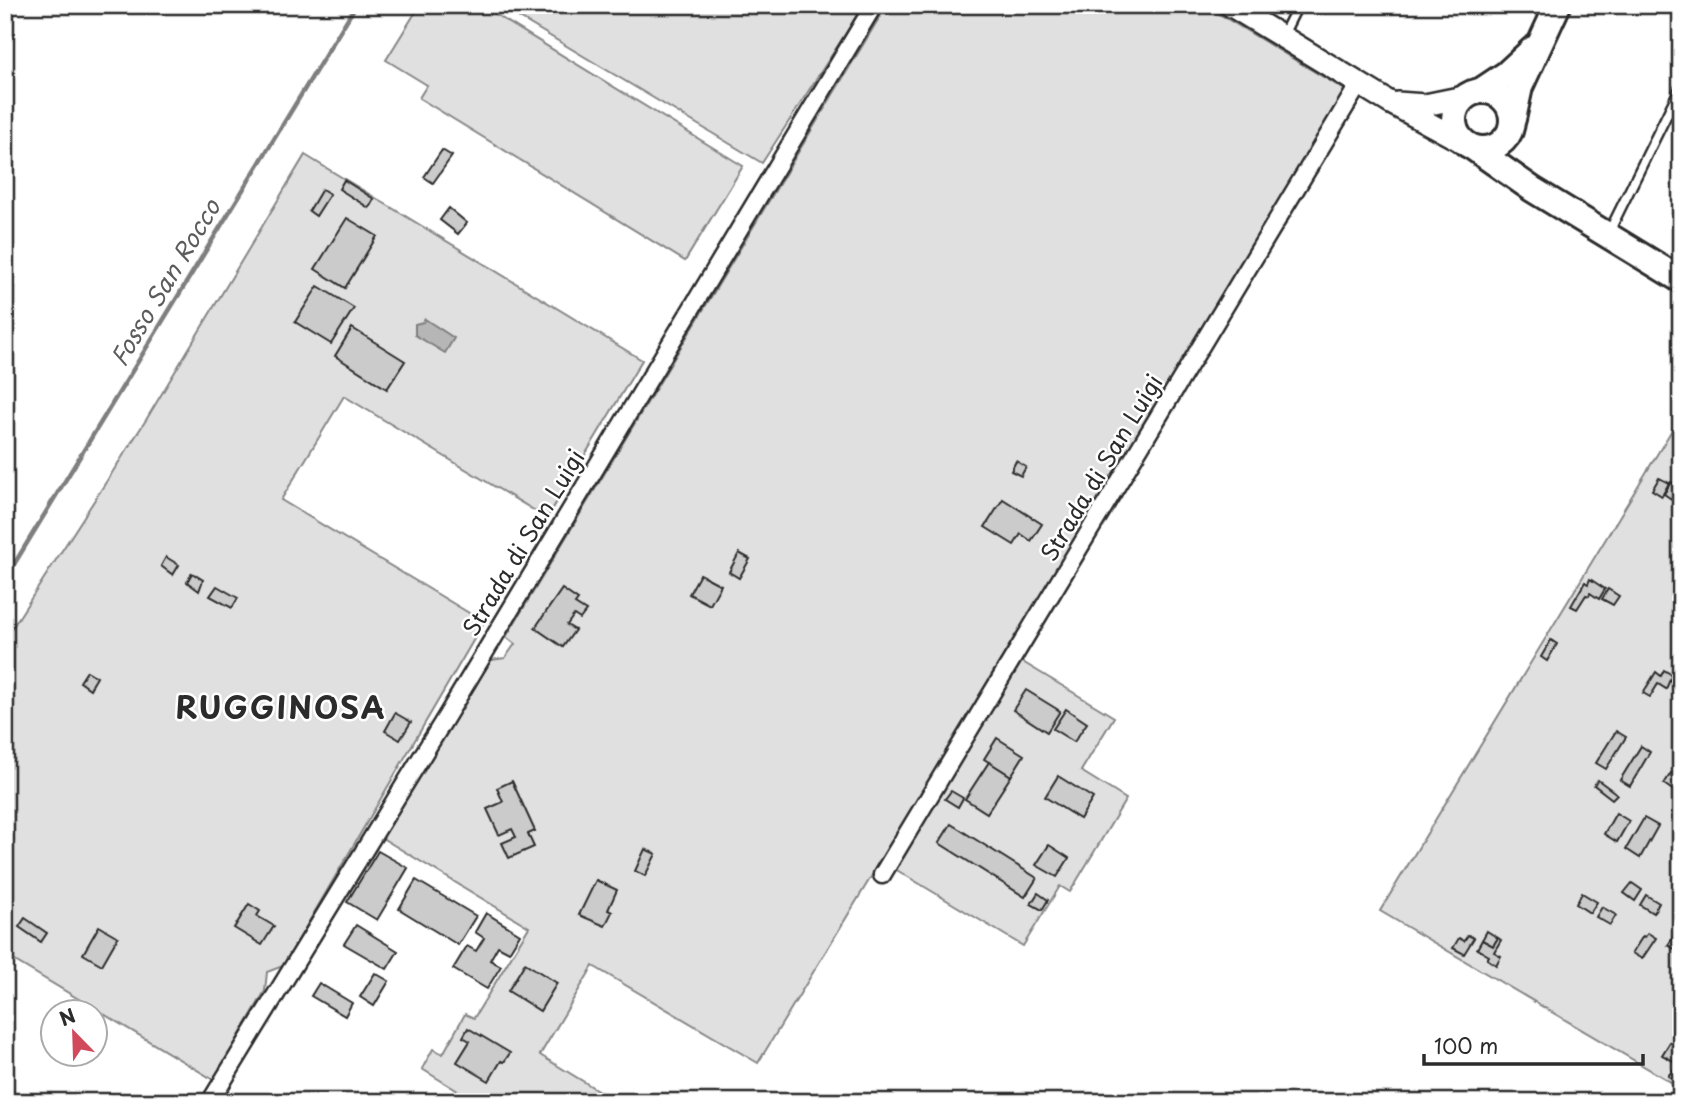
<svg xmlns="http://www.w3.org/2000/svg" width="1686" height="1107" viewBox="0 0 1686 1107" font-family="'Playpen Sans',sans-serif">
	<rect width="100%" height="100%" fill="#fff"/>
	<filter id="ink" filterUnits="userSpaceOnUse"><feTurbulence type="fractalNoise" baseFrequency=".0143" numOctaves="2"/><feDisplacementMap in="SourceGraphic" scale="14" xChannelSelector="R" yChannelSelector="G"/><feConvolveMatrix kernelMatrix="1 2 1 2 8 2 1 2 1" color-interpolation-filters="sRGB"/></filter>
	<g filter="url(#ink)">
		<g fill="#e0e0e0" stroke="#868686" stroke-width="2">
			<path d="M420,5H480L743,166L685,261L419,98L427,85L386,60Z"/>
			<path d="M498,5H864L762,163Z"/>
			<path d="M887,5H1204L1348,92L758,1063L593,966L540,1055L617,1102H476L422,1069L433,1049L443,1054L465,1014L474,1018L529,927L382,838L491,660L505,658L515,644L506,637Z"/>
			<path d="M305,155L642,360L547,518L344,396L281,500L484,622L283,966L267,972L265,991L214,1080L5,955V639L146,420Z"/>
			<path d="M1681,415V1088L1380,911Z"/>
			<path d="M1021,661L1114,717L1081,771L1126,799L1070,892L1060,886L1023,946L895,869Z"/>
		</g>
		<path fill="#b6b6b6" stroke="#7e7e7e" stroke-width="2" d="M425,319L454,338L445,353L415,335V324L423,322Z"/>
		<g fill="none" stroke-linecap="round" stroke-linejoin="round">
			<path stroke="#7e7e7e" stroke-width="4.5" d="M5,579L356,5"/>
		</g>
		<g fill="#cbcbcb" stroke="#2b2b2b" stroke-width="2">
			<path d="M442,150L452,156L433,183L424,177Z"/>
			<path d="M344,180L374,199L369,208L339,189Z"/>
			<path d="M322,189L330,194L316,216L309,211Z"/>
			<path d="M449,208L467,223L458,234L440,220Z"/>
			<path d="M347,218L377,236L345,288L315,269Z"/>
			<path d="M318,286L354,308L331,344L295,322Z"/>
			<path d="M352,328L405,361L387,389L335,356Z"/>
			<path d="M1016,461L1026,467L1021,476L1011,471Z"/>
			<path d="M1659,478L1669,483L1662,496L1652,490Z"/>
			<path d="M1671,482L1680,489L1673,500L1664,494Z"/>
			<path d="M1003,499L1042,524L1031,541L1021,534L1014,545L985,527Z"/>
			<path d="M739,553L750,559L739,578L729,572Z"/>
			<path d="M166,557L179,565L173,575L161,566Z"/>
			<path d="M192,573L203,580L199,591L187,582Z"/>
			<path d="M700,574L721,585L710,605L689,594Z"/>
			<path d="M1590,579L1605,589L1599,599L1590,593L1589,596L1586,595L1577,609L1571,606L1585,582L1588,584Z"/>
			<path d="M217,586L238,598L232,608L210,596Z"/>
			<path d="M562,589L578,600L575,604L586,611L580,619L574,615L567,625L575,630L563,647L535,628Z"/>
			<path d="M1608,589L1619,596L1613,605L1602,599Z"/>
			<path d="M1551,640L1557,644L1547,661L1541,657Z"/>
			<path d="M1664,670L1672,675L1666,689L1658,684L1650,697L1643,693L1656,672L1661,676Z"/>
			<path d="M87,671L97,677L90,689L80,682Z"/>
			<path d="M1026,690L1060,711L1047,732L1013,710Z"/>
			<path d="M1066,709L1087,723L1074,742L1053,729Z"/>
			<path d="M395,713L411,722L400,740L385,731Z"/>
			<path d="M1616,731L1626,737L1606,769L1596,763Z"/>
			<path d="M997,738L1024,755L1011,776L984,759Z"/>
			<path d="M1641,746L1650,752L1630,786L1620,780Z"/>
			<path d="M989,762L1011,776L987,813L965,799Z"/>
			<path d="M1671,773L1681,778L1674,791L1664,784Z"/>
			<path d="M1058,776L1093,798L1080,819L1045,797Z"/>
			<path d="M1598,780L1617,794L1612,799L1594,785Z"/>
			<path d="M512,781L535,831L528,834L534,847L509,858L502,843L516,837L512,829L499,835L487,809L503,802L497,788Z"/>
			<path d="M951,791L963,798L958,807L945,799Z"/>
			<path d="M1616,813L1629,821L1617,842L1604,834Z"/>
			<path d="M1644,818L1658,826L1640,858L1626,849Z"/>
			<path d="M951,824L1037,878L1025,897L939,843Z"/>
			<path d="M1049,845L1069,858L1057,877L1036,865Z"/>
			<path d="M645,849L656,854L645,876L635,871Z"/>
			<path d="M378,851L408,868L377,920L347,902Z"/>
			<path d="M416,880L476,916L458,945L399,909Z"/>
			<path d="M596,880L617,890L608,910L612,912L605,926L579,915Z"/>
			<path d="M1632,883L1642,890L1635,901L1624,893Z"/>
			<path d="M1038,893L1048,900L1042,910L1031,904Z"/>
			<path d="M1582,893L1597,902L1590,913L1576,904Z"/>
			<path d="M1646,895L1659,903L1653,913L1640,905Z"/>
			<path d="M249,904L260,911L257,916L274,926L262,945L234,928Z"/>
			<path d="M1602,907L1616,915L1610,925L1596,917Z"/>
			<path d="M486,913L520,934L509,952L498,946L490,960L501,966L487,989L453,969L467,946L476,951L484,938L475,932Z"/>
			<path d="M25,918L47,933L41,942L19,927Z"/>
			<path d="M356,925L398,951L387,969L344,944Z"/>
			<path d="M99,926L118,937L102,965L83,954Z"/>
			<path d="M1487,931L1498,938L1493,946L1482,940Z"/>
			<path d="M1648,933L1656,938L1642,959L1632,953L1643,936L1645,937Z"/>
			<path d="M1468,935L1474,938L1464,954L1453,948L1459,938L1464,941Z"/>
			<path d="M1674,936L1681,940V953L1668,945Z"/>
			<path d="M1498,938L1501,940L1494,952L1501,956L1496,965L1487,959L1489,956L1477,949L1482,940L1493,946Z"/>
			<path d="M525,963L557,983L540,1011L508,991Z"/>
			<path d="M375,973L389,981L374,1006L360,997Z"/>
			<path d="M319,983L352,1003L345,1016L311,996Z"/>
			<path d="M468,1028L510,1053L504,1062L501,1061L489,1081L457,1062L470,1041L463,1037Z"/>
			<path d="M1670,1042L1681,1048L1673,1061L1662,1055Z"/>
			<path d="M1681,1060V1084L1668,1076Z"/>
		</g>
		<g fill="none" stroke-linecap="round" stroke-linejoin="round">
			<defs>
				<g id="service">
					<path d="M1282,37L1298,5"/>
					<path d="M1609,232L1681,86"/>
				</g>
				<g id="minor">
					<path d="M882,875L1359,84"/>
					<path d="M210,1102L446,717L874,5"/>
				</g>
				<g id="secondary">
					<path d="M1230,5L1389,102L1463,142"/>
					<path d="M1397,103L1425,105L1464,97"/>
				</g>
				<g id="primary">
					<circle cx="1483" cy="120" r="29"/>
					<path d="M1475,149L1532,189L1681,280"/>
				</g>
				<g id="trunk">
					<path d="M1482,90L1506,74L1533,49"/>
					<path d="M1513,119L1520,87L1558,5"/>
				</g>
			</defs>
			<use href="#service" stroke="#2b2b2b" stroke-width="13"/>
			<use href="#minor" stroke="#2b2b2b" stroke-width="21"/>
			<use href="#secondary" stroke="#2b2b2b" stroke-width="26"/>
			<use href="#primary" stroke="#2b2b2b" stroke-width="30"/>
			<use href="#trunk" stroke="#2b2b2b" stroke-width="30"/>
			<use href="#service" stroke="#fff" stroke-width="8"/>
			<use href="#minor" stroke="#fff" stroke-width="16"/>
			<use href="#secondary" stroke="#fff" stroke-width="21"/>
			<use href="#primary" stroke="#fff" stroke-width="24"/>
			<use href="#trunk" stroke="#fff" stroke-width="24"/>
		</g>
	</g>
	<g text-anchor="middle" stroke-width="5" stroke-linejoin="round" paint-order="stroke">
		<g font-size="23" fill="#2b2b2b" stroke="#fff">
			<text transform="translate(1102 468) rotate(-59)" y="8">Strada di San Luigi</text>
			<text transform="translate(524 543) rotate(-59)" y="8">Strada di San Luigi</text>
		</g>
		<g font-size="24" font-style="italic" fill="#5c5c5c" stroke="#fff">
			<text transform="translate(166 283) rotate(-59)" y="8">Fosso San Rocco</text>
		</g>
		<g font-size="30" font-weight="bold" letter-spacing="2" fill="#2b2b2b" stroke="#fff">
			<text x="281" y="719">RUGGINOSA</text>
		</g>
	</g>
	<rect width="1686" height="1107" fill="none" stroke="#fff" stroke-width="28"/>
	<rect x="14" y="14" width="1658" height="1079" fill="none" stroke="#2b2b2b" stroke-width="2.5" filter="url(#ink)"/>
	<g transform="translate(74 1033) rotate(337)"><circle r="33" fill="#ffffff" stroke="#aaaaaa" stroke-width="2"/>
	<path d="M0-5L12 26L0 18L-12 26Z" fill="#d1495b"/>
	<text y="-10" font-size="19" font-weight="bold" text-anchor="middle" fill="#2b2b2b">N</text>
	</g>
	<path d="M1424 1054v10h219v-10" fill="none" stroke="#2b2b2b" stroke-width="3.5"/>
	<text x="1434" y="1054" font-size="21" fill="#2b2b2b" stroke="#ffffff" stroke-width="5" paint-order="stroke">100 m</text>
</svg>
